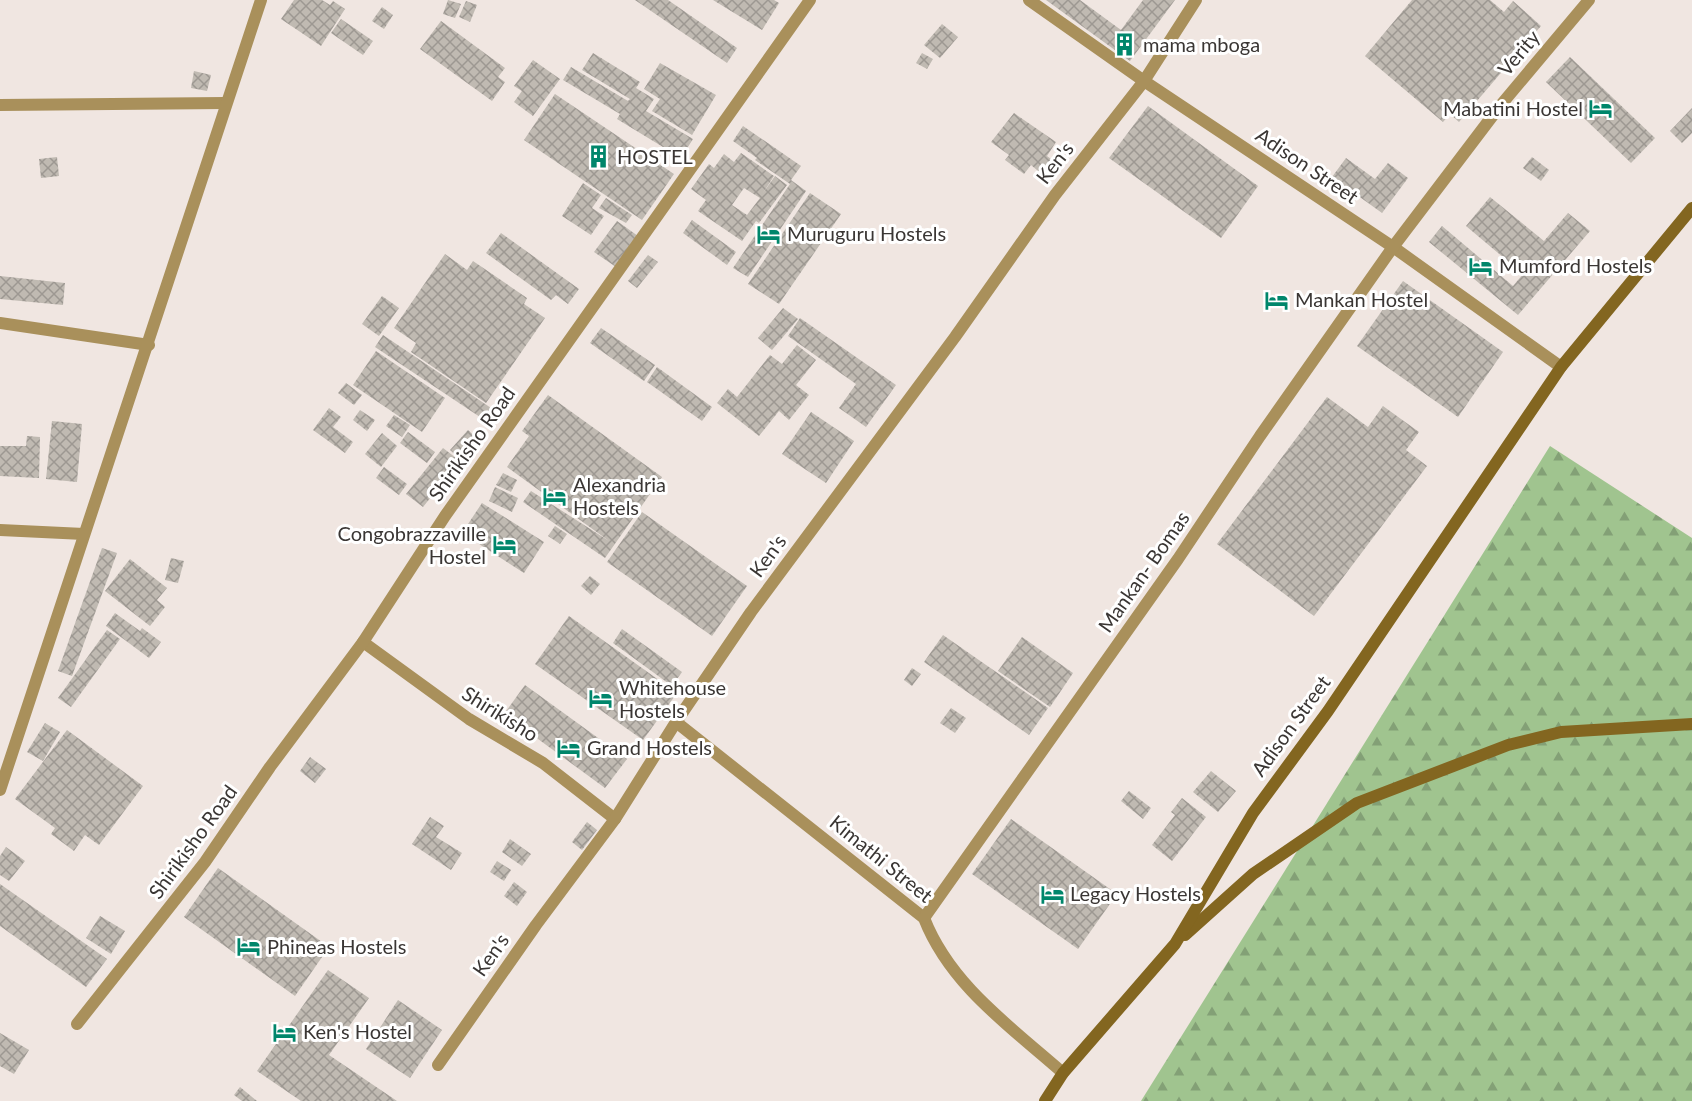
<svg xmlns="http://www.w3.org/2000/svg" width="1692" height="1101" viewBox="0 0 1692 1101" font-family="Lato,sans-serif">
	<defs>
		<pattern id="forest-firs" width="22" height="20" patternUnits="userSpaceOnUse" patternTransform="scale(1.5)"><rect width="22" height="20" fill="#a0c48f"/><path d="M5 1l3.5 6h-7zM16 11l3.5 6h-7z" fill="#83a076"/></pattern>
		<pattern id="building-cross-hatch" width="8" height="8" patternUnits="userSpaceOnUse" patternTransform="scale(1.5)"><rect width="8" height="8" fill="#c0bab2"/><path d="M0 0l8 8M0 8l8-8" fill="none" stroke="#9d9892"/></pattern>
	</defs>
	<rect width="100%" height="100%" fill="#f0e6e1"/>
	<path fill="url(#forest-firs)" d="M1550,446L1692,538V1101H1141Z"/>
	<g fill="url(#building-cross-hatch)" fill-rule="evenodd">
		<path d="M294,0H322L330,5L333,1L345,9L321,46L281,19Z"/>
		<path d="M448,0L461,4L455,18L443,14Z"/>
		<path d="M635,0H668L737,48L727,63Z"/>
		<path d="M713,0H774L779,3L762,30Z"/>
		<path d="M1046,0H1080L1121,30L1143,0H1175L1130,61Z"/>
		<path d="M1412,0H1490L1504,12L1513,1L1541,26L1459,122L1450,114L1443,122L1365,56Z"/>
		<path d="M466,1L477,5L470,22L459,17Z"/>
		<path d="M382,7L393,15L384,29L372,21Z"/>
		<path d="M341,19L373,41L363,55L331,33Z"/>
		<path d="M441,21L505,68L498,77L505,82L492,101L420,49Z"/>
		<path d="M942,24L958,37L940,58L924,45Z"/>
		<path d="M593,53L640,82L636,88L654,99L646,111L693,139L681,158L617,119L620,114L563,80L571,67L628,101L630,99L582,70Z"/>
		<path d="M922,53L933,59L927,69L916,63Z"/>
		<path d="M1570,57L1655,138L1631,163L1546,82Z"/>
		<path d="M533,60L560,79L533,116L514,102L522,91L514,86Z"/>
		<path d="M660,63L716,95L692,135L652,111L660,99L644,89Z"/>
		<path d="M194,71L211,75L207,91L191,88Z"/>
		<path d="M555,94L674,174L642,220L524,140Z"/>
		<path d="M1148,106L1258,186L1221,238L1109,158Z"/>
		<path d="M1692,108V133L1682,143L1670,131Z"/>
		<path d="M1014,113L1056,142L1047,156L1055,162L1044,176L1031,165L1024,174L1005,160L1009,155L991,142Z"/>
		<path d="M743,126L801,166L791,180L806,191L748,277L733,268L790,184L755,160L757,158L733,141Z"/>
		<path d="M741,153L774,176L763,193L775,176L787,185L759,223L756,221L742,241L698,211L706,200L691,189L709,164L714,168L724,154L734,162ZM744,188L760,198L747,215L732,205Z"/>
		<path d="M57,157L59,176L41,178L39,159Z"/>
		<path d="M1532,157L1549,170L1541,181L1523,168Z"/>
		<path d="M1346,158L1375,179L1388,163L1408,178L1382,213L1332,177Z"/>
		<path d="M583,183L601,195L592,208L604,216L591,235L562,216Z"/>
		<path d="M810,193L841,214L779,304L748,284Z"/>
		<path d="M1490,197L1544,241L1568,213L1590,231L1518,315L1429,242L1442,226L1513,286L1523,274L1466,226Z"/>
		<path d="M606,198L632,215L626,223L599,208Z"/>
		<path d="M692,220L736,252L727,265L683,233Z"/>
		<path d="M617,221L638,236L616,267L594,252Z"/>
		<path d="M501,233L579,289L568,304L556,295L551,300L486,253Z"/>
		<path d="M445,254L467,270L473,261L527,298L524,304L545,318L486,403L411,352L416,343L394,328Z"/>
		<path d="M648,255L658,262L637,288L628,281Z"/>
		<path d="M0,276L65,283L63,305L0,299Z"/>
		<path d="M1403,281L1503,352L1458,417L1357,346Z"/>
		<path d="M382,296L399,308L379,336L362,324Z"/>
		<path d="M783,308L798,319L772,350L758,338Z"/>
		<path d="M800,318L896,385L866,427L839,408L856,384L788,336Z"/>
		<path d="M601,328L655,365L644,381L590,343Z"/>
		<path d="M383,335L494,410L486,421L375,347Z"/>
		<path d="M797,345L816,360L796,385L809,395L789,420L779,411L759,436L717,403L728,389L737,397L770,355L782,364Z"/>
		<path d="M376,351L445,398L422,432L353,385Z"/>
		<path d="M657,367L712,407L702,421L647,382Z"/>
		<path d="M346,383L362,395L354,405L338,393Z"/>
		<path d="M548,395L662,477L605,558L523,502L531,491L609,541L507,467L529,436L522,431Z"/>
		<path d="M1327,397L1368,427L1383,406L1419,432L1406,450L1427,466L1314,616L1217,544Z"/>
		<path d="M329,408L341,417L333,427L353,442L345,453L313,430Z"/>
		<path d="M360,410L375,420L367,431L353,420Z"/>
		<path d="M811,412L854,441L826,483L782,454Z"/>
		<path d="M394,415L410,425L402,437L386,426Z"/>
		<path d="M52,421L82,424L77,482L46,479Z"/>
		<path d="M468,430L478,439L460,459L450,450Z"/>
		<path d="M408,432L435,452L427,463L400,443Z"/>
		<path d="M382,433L397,446L381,467L365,454Z"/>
		<path d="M27,436L40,437L39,478L0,476V446H26Z"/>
		<path d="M443,448L460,461L423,507L406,494Z"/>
		<path d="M384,467L407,484L399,495L376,478Z"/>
		<path d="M503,473L517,480L511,492L496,485Z"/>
		<path d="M495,487L518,498L512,512L489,501Z"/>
		<path d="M482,503L544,542L524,573L462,533Z"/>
		<path d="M642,512L747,586L712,636L607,562Z"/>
		<path d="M555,526L567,534L560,544L548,536Z"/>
		<path d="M102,548L117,553L72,676L58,671Z"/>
		<path d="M171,558L184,561L178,583L165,580Z"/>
		<path d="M130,559L167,588L157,600L165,607L150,626L105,591Z"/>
		<path d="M590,576L600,584L591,595L581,586Z"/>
		<path d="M115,613L140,631L142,628L161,642L149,658L106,626Z"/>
		<path d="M569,616L677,693L643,740L535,664Z"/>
		<path d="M622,629L682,672L672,686L613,643Z"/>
		<path d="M107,630L120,639L71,707L58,698Z"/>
		<path d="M943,635L1048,708L1029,735L924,662Z"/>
		<path d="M1022,637L1073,673L1050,707L998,671Z"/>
		<path d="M912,668L921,674L912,686L904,680Z"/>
		<path d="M525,685L627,759L605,788L504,714Z"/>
		<path d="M951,708L966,718L955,733L940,723Z"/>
		<path d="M45,723L60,732L43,761L27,752Z"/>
		<path d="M67,730L143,786L99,845L85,835L74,851L51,834L55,828L15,799Z"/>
		<path d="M310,757L326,769L315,783L300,771Z"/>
		<path d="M1211,771L1236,791L1218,812L1193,792Z"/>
		<path d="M1129,791L1151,808L1143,819L1121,801Z"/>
		<path d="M1182,798L1206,817L1172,861L1152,845L1175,815L1171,812Z"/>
		<path d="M430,817L444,826L436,837L462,853L451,870L412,844Z"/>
		<path d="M1011,819L1117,894L1078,949L972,874Z"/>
		<path d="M587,822L597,830L582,850L572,842Z"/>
		<path d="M510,839L531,854L522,866L502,852Z"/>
		<path d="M6,847L25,861L9,881L0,875V856Z"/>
		<path d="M497,861L511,870L504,881L490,872Z"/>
		<path d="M218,868L329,947L295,996L184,917Z"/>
		<path d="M514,882L527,892L517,906L504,896Z"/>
		<path d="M0,884L107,959L86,987L0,926Z"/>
		<path d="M100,916L125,931L111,954L86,938Z"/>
		<path d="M328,970L369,998L329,1055L397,1101H301L257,1071Z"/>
		<path d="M398,1000L442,1030L410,1078L366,1049Z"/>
		<path d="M0,1033L29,1050L14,1074L0,1066Z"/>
		<path d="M240,1087L257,1101H242L234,1095Z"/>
	</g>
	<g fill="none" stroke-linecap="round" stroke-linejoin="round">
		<g stroke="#a9905b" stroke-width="12">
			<path d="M1029,0L1144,81L1393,247L1561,367"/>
			<path d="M0,105L225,103"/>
			<path d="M0,323L149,345"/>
			<path d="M0,530L84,534"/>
			<path d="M363,642L469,719L543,763L615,819"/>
			<path d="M676,722L924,918C950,985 1011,1027 1063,1073"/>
			<path d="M0,790L261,0"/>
			<path d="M924,918L1178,559L1260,436L1393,247L1500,106L1589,0"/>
			<path d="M77,1024L205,862L270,767L363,642L445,516L810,0"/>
			<path d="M438,1065L536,925L615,819L676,722L751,612L955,337L1055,195L1144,81L1196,0"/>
		</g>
		<g stroke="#836620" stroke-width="12">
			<path d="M1185,935L1253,874L1357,803L1508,745L1561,732L1692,724"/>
			<path d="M1045,1101L1063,1073L1175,944L1253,813L1328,711L1561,367L1692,208"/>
		</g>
	</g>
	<defs>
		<symbol id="building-bare" viewBox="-9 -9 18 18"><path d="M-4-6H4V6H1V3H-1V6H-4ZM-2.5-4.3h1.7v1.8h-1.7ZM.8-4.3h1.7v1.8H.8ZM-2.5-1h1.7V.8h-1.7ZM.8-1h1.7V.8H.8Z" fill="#00866b" stroke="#fff" stroke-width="2.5" paint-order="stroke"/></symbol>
		<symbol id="hotel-bare" viewBox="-9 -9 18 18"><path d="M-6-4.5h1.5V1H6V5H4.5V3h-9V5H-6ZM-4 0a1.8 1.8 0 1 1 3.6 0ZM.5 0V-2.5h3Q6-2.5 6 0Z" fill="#00866b" stroke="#fff" stroke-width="2.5" paint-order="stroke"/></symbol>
	</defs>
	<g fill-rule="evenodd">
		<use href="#building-bare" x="1108" y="28" width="33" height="33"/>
		<use href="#hotel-bare" x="1584" y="92" width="33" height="33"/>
		<use href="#building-bare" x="582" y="140" width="33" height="33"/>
		<use href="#hotel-bare" x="752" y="218" width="33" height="33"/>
		<use href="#hotel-bare" x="1464" y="250" width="33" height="33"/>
		<use href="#hotel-bare" x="1260" y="284" width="33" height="33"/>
		<use href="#hotel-bare" x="538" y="480" width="33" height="33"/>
		<use href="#hotel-bare" x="488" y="528" width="33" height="33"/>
		<use href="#hotel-bare" x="584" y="682" width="33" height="33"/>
		<use href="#hotel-bare" x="552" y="732" width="33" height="33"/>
		<use href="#hotel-bare" x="1036" y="878" width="33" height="33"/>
		<use href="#hotel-bare" x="232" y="930" width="33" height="33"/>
		<use href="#hotel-bare" x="268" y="1016" width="33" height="33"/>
	</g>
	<g text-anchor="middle" stroke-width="6" stroke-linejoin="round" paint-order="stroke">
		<g font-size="20" fill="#3a3634" stroke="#fff" text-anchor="start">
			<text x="1143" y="52">mama mboga</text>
			<text x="1583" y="116" text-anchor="end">Mabatini Hostel</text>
			<text x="617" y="164">HOSTEL</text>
			<text x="787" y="241">Muruguru Hostels</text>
			<text x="1499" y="273">Mumford Hostels</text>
			<text x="1295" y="307">Mankan Hostel</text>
			<text x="573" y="492">Alexandria<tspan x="573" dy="23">Hostels</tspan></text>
			<text x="486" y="541" text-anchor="end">Congobrazzaville<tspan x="486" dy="23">Hostel</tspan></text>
			<text x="619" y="695">Whitehouse<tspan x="619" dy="23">Hostels</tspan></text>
			<text x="587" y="755">Grand Hostels</text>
			<text x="1070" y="901">Legacy Hostels</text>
			<text x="267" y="954">Phineas Hostels</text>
			<text x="303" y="1039">Ken's Hostel</text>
		</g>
		<g font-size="20" fill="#3a3634" stroke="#fff">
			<text transform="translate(1519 53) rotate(-50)" y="7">Verity</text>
			<text transform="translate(1055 163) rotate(-52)" y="7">Ken's</text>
			<text transform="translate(1307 166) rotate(34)" y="7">Adison Street</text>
			<text transform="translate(472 444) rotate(-55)" y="7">Shirikisho Road</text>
			<text transform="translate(768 556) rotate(-54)" y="7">Ken's</text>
			<text transform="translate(1144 572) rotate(-55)" y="7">Mankan- Bomas</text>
			<text transform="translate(500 714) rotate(32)" y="7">Shirikisho</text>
			<text transform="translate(1291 726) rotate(-54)" y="7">Adison Street</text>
			<text transform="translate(193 842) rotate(-54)" y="7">Shirikisho Road</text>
			<text transform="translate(881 859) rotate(39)" y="7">Kimathi Street</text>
			<text transform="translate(491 955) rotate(-55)" y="7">Ken's</text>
		</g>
	</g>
</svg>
